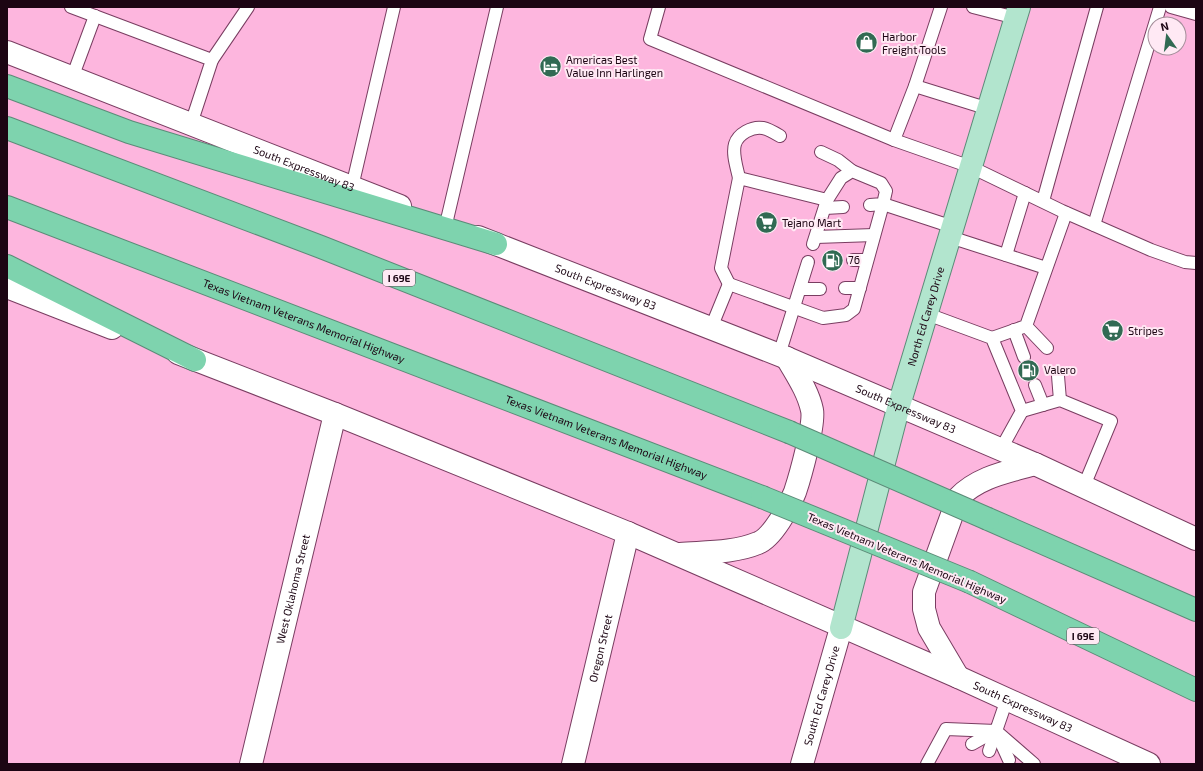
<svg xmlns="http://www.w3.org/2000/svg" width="1203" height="771" viewBox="0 0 1203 771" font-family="'Exo 2',sans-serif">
	<rect width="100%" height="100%" fill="#fdb6de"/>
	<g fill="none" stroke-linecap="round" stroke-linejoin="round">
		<defs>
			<g id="lane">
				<path d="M71,7L212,60L191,124"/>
				<path d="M659,7L650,39L894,140"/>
				<path d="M941,7L915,86L894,140L971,167L1062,211L1151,250L1185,262L1196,263"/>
				<path d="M973,7L1016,18"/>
				<path d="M1171,7L1196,14"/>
				<path d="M212,60L248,7"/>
				<path d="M72,78L95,16"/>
				<path d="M915,86L989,109"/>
				<path d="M821,152L838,160L852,171"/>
				<path d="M739,178C737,168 732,154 735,144C738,134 752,126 763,128C768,129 775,133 780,136"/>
				<path d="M352,187L394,7"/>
				<path d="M1043,201L1097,7"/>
				<path d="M825,208L843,207"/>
				<path d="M446,224L497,7"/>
				<path d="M1094,225L1160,7"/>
				<path d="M816,237L874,235"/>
				<path d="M950,237L1046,268"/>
				<path d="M813,244L827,200"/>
				<path d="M1006,255L1025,193"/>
				<path d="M853,260H867"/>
				<path d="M729,284L721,268L739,178L827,200L841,178L852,171L881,183L886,191L883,204L870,205"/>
				<path d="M845,288H860"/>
				<path d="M800,289H820"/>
				<path d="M927,314L992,338L1022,411L1001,449"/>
				<path d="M1026,326L1047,348"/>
				<path d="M711,328L729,284L823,318L846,315L854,309L883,204L953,227"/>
				<path d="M1014,330L1024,357"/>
				<path d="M992,338L1026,326L1066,213"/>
				<path d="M779,355L808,262"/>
				<path d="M1058,376L1060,400"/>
				<path d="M1035,385L1043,405"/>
				<path d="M1022,411L1060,400L1111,421L1084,486"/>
				<path d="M996,731L1034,764"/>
				<path d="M998,736L1009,760"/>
				<path d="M972,744L995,731"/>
				<path d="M989,751L996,731"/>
				<path d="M927,764L946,729L996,731L1007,699"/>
			</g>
			<g id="street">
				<path id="s1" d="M251,764L335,414"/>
				<path id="s2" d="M573,764L628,533"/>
			</g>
			<g id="secondary">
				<path id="s3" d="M7,52L400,206"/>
				<path id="s4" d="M478,237L787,358L1035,464L1196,539"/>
				<path d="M7,287L112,328"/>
				<path id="s5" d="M178,353L335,414L628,533L958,677L1149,764"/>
				<path d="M680,554C705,552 734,553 758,543C772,538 789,507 795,492C800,477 815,424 812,410C808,391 796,374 787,358"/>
				<path d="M958,677L929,628L924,609V592L958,498C978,477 1007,472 1035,464"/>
				<path id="s6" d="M802,764L841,628"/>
			</g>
			<g id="primary">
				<path id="s7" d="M841,628L899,405L1019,7"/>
			</g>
			<g id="highway">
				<path d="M7,86L129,132L496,244"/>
				<path d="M7,128L321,247L789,432"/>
				<path id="s8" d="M7,207L762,497"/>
				<path d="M7,266L195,360"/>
				<path d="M988,519L1196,610"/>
				<path d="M970,582L1196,690"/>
			</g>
		</defs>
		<use href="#lane" stroke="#793d61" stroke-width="14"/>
		<use href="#street" stroke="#793d61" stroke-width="24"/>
		<use href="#secondary" stroke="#793d61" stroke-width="24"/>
		<use href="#primary" stroke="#5c8b78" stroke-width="24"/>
		<use href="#highway" stroke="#5c8b78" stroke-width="24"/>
		<use href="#lane" stroke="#fff" stroke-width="12"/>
		<use href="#street" stroke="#fff" stroke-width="22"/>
		<use href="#secondary" stroke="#fff" stroke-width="22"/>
		<use href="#primary" stroke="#b2e5ce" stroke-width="22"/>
		<use href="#highway" stroke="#7ed3ae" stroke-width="22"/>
		<defs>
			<g id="highway-bridge">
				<path d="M789,432L988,519"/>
				<path d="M762,497L970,582"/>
			</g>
		</defs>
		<use href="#highway-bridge" stroke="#5c8b78" stroke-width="24" stroke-linecap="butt"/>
		<use href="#highway-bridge" stroke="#7ed3ae" stroke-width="22"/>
	</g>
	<defs>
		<symbol id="shop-disc" viewBox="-11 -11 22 22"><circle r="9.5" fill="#316a53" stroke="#ffe9f4"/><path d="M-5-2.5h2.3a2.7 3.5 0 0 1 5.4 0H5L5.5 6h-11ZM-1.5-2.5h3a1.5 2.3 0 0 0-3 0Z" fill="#fff"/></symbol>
		<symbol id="hotel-disc" viewBox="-11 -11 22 22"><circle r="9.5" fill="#316a53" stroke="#ffe9f4"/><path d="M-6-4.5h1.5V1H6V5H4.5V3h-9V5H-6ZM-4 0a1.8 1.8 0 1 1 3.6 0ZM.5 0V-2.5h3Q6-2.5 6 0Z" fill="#fff"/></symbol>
		<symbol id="supermarket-disc" viewBox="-11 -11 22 22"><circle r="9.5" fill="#316a53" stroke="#ffe9f4"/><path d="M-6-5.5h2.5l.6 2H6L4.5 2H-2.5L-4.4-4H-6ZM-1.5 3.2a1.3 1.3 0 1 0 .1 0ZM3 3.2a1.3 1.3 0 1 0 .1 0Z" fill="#fff"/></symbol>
		<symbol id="fuel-disc" viewBox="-11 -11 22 22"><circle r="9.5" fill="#316a53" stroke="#ffe9f4"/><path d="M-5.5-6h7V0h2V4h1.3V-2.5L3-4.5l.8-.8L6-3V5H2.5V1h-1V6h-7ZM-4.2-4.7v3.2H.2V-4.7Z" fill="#fff"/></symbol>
	</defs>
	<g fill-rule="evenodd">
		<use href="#shop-disc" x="854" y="30" width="25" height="25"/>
		<use href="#hotel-disc" x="538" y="54" width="25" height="25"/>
		<use href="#supermarket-disc" x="754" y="210" width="25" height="25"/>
		<use href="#fuel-disc" x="820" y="248" width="25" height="25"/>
		<use href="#supermarket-disc" x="1100" y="318" width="25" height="25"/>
		<use href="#fuel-disc" x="1016" y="358" width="25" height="25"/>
	</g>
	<g text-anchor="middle" stroke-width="4" stroke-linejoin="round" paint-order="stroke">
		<g fill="#ffe9f4" stroke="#604956" stroke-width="1">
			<rect x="383" y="270" width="32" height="16" rx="3"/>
			<rect x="1067" y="628" width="32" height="16" rx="3"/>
		</g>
		<g font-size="10" font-weight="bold" fill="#1c0513">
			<text x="399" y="282">I 69E</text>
			<text x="1083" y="640">I 69E</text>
		</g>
		<g font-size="11" fill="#1c0513" stroke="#ffe9f4" text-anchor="start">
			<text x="882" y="41">Harbor<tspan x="882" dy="13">Freight Tools</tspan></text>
			<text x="566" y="64">Americas Best<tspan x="566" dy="13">Value Inn Harlingen</tspan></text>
			<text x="782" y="227">Tejano Mart</text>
			<text x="848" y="264">76</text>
			<text x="1128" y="335">Stripes</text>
			<text x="1044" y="374">Valero</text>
		</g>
		<g font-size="11" fill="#1c0513" stroke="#ffe9f4">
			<text dy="4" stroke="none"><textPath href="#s3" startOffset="319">South Expressway 83</textPath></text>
			<text dy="4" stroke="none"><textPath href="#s4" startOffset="137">South Expressway 83</textPath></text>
			<text dy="4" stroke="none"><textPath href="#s7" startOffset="323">North Ed Carey Drive</textPath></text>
			<text dy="4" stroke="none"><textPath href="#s8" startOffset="318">Texas Vietnam Veterans Memorial Highway</textPath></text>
			<text dy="4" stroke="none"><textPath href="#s4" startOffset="461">South Expressway 83</textPath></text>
			<text dy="4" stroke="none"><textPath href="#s8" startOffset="642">Texas Vietnam Veterans Memorial Highway</textPath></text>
			<text transform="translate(907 558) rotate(23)" y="4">Texas Vietnam Veterans Memorial Highway</text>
			<text dy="4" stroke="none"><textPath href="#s1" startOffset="180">West Oklahoma Street</textPath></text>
			<text dy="4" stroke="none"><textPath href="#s2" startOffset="119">Oregon Street</textPath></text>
			<text dy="4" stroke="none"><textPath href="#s6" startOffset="71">South Ed Carey Drive</textPath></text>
			<text dy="4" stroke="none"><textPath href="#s5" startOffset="916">South Expressway 83</textPath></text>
		</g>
	</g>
	<rect width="1203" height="771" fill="none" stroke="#1c0513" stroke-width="16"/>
	<g transform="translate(1167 36) rotate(346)"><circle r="19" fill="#ffe9f4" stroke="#a48e9a"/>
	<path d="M0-3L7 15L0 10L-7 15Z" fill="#316a53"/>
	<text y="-6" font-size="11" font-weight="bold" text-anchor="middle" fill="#1c0513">N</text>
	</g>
</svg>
